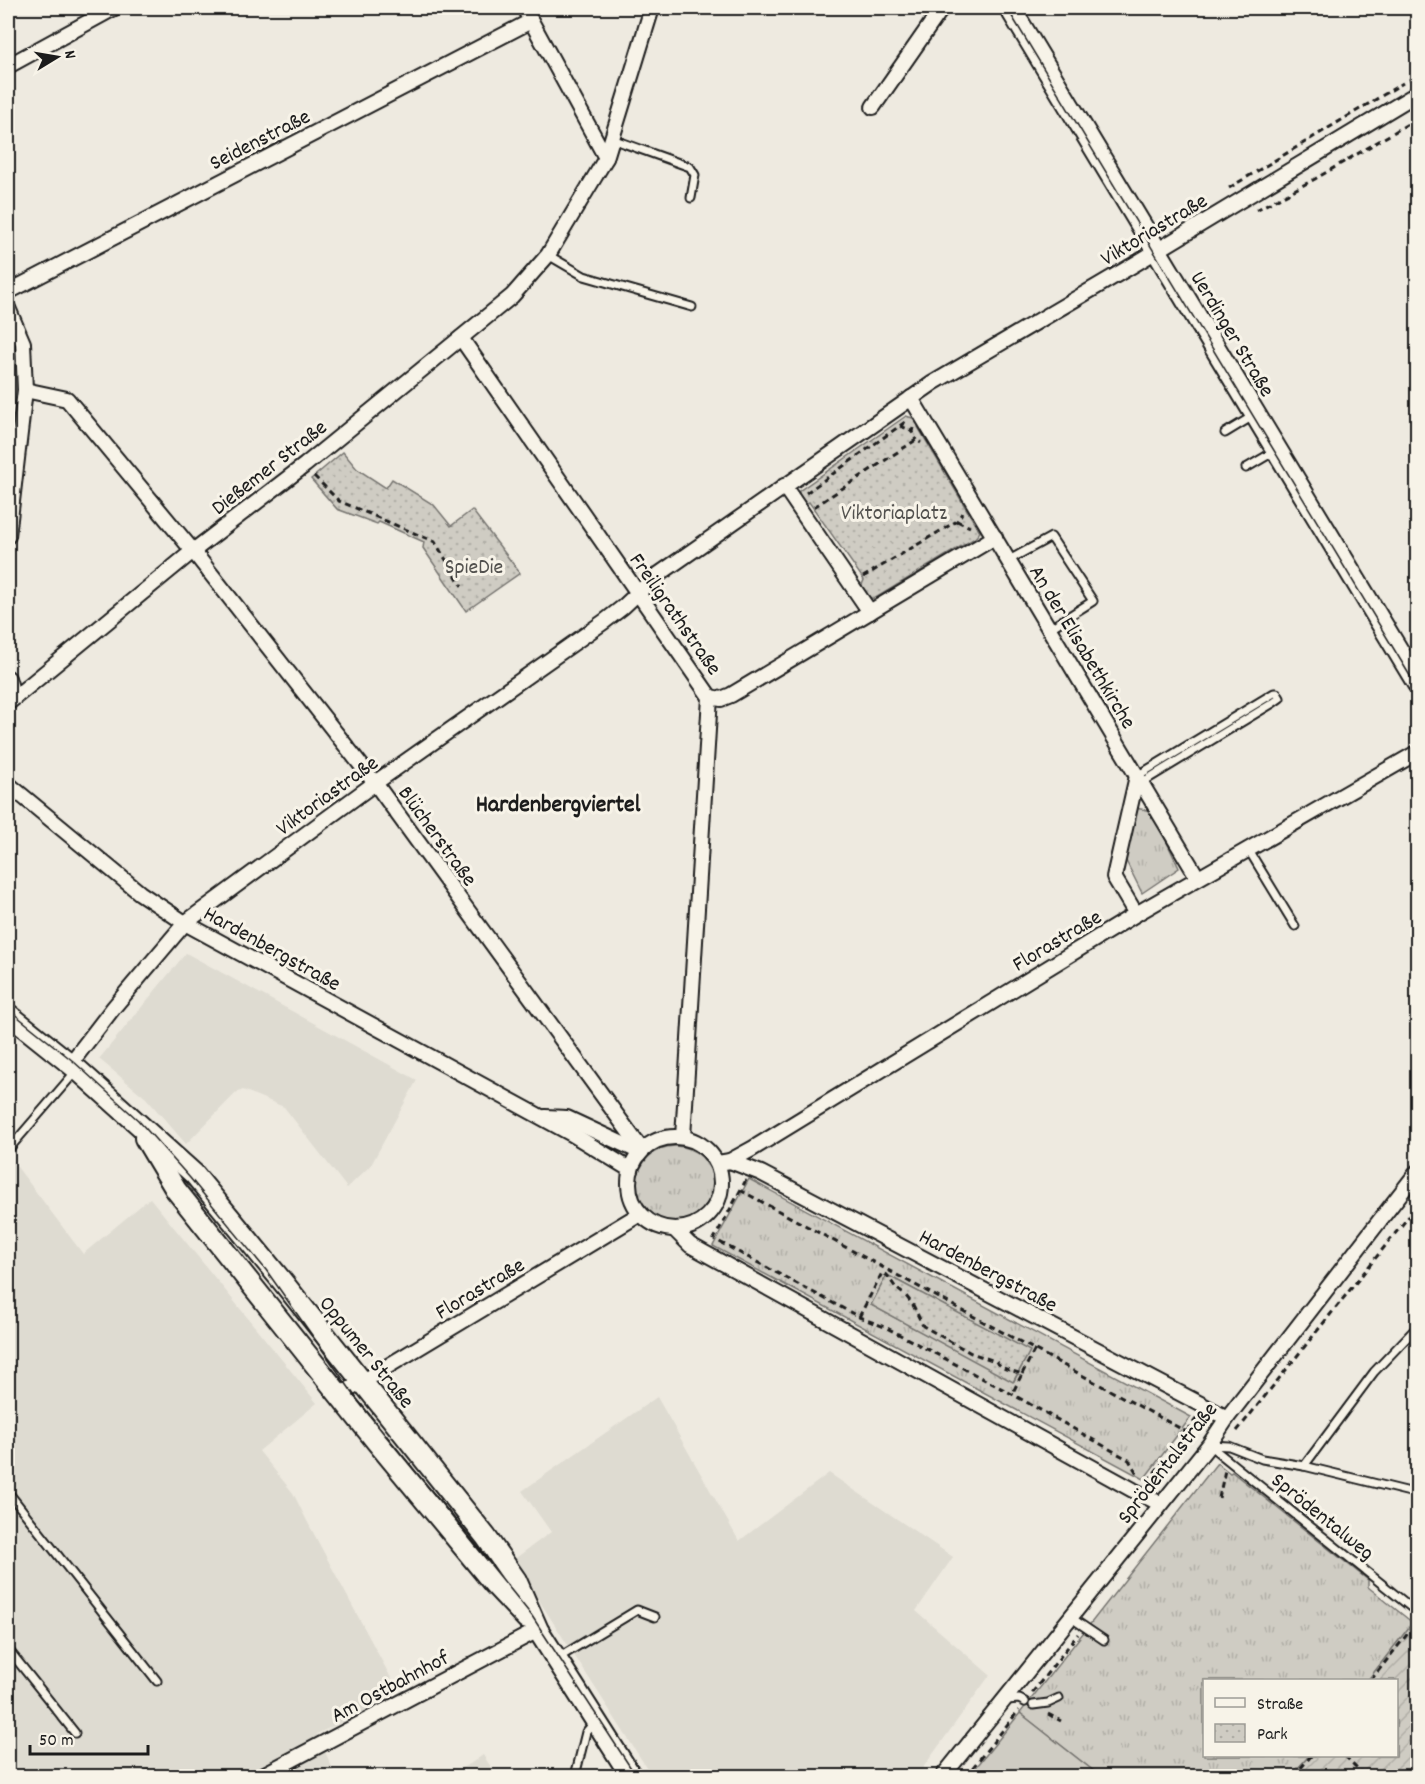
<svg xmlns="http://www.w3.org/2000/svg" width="1425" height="1784" viewBox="0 0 1425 1784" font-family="Dekko,sans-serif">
	<defs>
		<pattern id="grass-tufts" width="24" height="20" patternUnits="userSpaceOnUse" patternTransform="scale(1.5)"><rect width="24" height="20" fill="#cfccc3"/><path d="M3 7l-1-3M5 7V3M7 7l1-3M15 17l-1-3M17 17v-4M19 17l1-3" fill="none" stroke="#b1afa7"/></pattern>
		<pattern id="park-dots" width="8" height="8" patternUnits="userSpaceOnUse" patternTransform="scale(1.5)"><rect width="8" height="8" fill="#cfccc3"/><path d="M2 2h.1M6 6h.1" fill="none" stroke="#b1afa7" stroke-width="1.8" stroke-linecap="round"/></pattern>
		<pattern id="garden-furrows" width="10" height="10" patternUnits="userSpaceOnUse" patternTransform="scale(1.5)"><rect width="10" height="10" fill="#cfccc3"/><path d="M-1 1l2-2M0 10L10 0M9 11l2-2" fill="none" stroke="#b1afa7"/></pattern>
	</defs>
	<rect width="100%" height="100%" fill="#eeeae0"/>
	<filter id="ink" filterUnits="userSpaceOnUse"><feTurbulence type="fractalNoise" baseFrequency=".0167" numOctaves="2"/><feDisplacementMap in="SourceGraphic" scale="12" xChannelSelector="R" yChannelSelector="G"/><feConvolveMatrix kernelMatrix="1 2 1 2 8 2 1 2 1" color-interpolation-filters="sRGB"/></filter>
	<g filter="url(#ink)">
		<g fill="#dedbd1">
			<path d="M186,953L417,1080L371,1165L347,1188L284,1107L243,1090L236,1093L186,1144L146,1098L99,1059Z"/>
			<path d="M8,1155L83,1254L150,1198L317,1403L259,1451L293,1493L307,1521L399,1693L317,1734L336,1776H8Z"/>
			<path d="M657,1397L739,1541L829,1473L953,1557L916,1611L990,1675L917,1776H652L513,1560L551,1532L522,1491Z"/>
			<path d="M483,1755L497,1776H443L470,1764Z"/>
		</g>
		<g fill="url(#grass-tufts)" stroke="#767470" stroke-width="1.5" fill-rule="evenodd">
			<path d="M1135,808L1152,811L1179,868L1142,893L1125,859Z"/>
			<circle cx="675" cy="1184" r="38"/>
			<path d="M749,1179L1191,1417L1144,1479L713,1246ZM887,1275L1029,1352L1014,1381L871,1305Z"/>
			<path d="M1217,1463L1230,1473L1232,1472L1368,1580V1587L1413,1623L1368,1680H1204V1756H1309L1291,1776H1100L1020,1713Z"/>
		</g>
		<g fill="url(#park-dots)" stroke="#767470" stroke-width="1.5">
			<path d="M906,416L916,419L920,425L918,427L980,532L975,538L874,599C867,597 865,593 861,587L864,580L809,502L804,505L799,496V491Z"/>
			<path d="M343,452L357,469L386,488L392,479L434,505L451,526L472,510L520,573L466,611L423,548L424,542L379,522L377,524L337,509L311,479Z"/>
			<path d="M887,1275L1030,1351L1013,1382L871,1305Z"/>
		</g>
		<path fill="url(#garden-furrows)" stroke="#767470" stroke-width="1.5" d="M1417,1617V1776H1291L1309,1756H1396V1680H1368Z"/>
		<path fill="#cfccc3" stroke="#767470" stroke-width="1.5" d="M1020,1713L1100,1776H969Z"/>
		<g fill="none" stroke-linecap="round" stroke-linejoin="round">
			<defs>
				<g id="service">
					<path d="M612,139L690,167L695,175L691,198"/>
					<path d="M548,255L584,276L692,307"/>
					<path d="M1225,433L1253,416"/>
					<path d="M1246,468L1275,451"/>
					<path d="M1009,560L1051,537L1093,601L1049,629"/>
					<path d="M1137,776L1274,693H1277L1280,698L1273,703L1141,783"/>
					<path d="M1248,849L1295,926"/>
					<path d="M8,1150L76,1071"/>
					<path d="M1209,1445L1418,1613"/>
					<path d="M1209,1445L1229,1446L1262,1459L1304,1466L1418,1494"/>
					<path d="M1304,1466L1374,1372L1418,1326"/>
					<path d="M8,1492L157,1681"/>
					<path d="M1070,1617L1104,1640"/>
					<path d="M8,1649L75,1733"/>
					<path d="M558,1658L637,1610L655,1617"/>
					<path d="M1007,1700L1019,1699L1025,1702"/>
					<path d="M1033,1705L1048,1703L1059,1698"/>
					<path d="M147,1775L148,1776"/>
					<path d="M575,1776L586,1732L594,1723"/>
				</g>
				<g id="minor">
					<path d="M524,8L606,158"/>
					<path d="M1417,8H1418"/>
					<path d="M8,66L114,8"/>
					<path d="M873,107L942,8"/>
					<path d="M8,292L531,21"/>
					<path d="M8,308L23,343L25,390L8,536"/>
					<path d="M461,338L710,697L683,1137"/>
					<path d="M25,390L67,399L193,551L375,783L642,1150"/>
					<path d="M911,398L1198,878"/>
					<path d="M784,486L870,612"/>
					<path d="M8,678L14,698"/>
					<path d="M710,697L721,699L731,695L995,537"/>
					<path d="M8,703L193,551L305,465L512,296L548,255L606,158L652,8"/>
					<path d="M8,784L140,893L185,923L572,1134L631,1170"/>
					<path d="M1136,914L1114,877L1137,776"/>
					<path d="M71,1063L114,1007L185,923L375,783L605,621L623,607L655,577L933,383L1135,264L1418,93"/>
					<path d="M545,1117L567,1118L640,1152"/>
					<circle cx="675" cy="1183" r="46"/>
					<path d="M730,1161L761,1173L1227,1418"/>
					<path d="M718,1163L730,1161L752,1149L1136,914L1418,752"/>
					<path d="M675,1230L690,1245L1133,1490L1161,1504"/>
					<path d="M340,1395L640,1214"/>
					<path d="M261,1776L538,1630"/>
					<path d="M943,1776L1209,1445L1227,1418L1418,1171"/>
				</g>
				<g id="secondary">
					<path d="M1010,8L1418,684"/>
					<path d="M8,1014L78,1070L194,1174L282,1281L486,1537L516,1580L538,1630L631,1776"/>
					<path d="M145,1138L176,1190L376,1441L494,1584L527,1619"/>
				</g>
			</defs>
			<use href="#service" stroke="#1c1c1c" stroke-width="11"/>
			<use href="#minor" stroke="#1c1c1c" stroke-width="18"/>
			<use href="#secondary" stroke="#1c1c1c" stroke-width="24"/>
			<g stroke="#1c1c1c" stroke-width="3" stroke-dasharray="6 4.5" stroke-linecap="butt">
				<path d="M1409,80L1418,75"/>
				<path d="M1229,188L1403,83"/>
				<path d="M1256,210L1315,179L1418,118"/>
				<path d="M900,426L908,429L912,432"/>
				<path d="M913,428L912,432L916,440"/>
				<path d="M314,476L339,501L435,542L462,586"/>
				<path d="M806,493L908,420"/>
				<path d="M814,507L916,440L921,443"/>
				<path d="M957,521L970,527"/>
				<path d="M863,577L957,521L962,513"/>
				<path d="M746,1180L714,1239L859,1317L887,1328L1012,1394L1129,1460L1138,1475"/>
				<path d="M740,1190L1187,1432"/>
				<path d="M859,1317L882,1273L887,1275L896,1288L906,1296L913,1305L923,1326L971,1353L995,1361L1003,1368L1022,1374L1012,1394"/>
				<path d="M1022,1374L1035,1349"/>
				<path d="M1237,1431L1418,1205"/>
				<path d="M1148,1481L1197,1418"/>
				<path d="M1219,1498L1225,1470"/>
				<path d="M1371,1680L1417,1622"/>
				<path d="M1032,1693L1078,1634"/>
				<path d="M1048,1714L1061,1721"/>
				<path d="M1345,1756L1365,1776"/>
				<path d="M966,1776L1019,1710"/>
				<path d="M1294,1776L1311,1756"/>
			</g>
			<use href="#service" stroke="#f7f3e8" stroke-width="7"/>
			<use href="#minor" stroke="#f7f3e8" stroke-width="14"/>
			<use href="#secondary" stroke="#f7f3e8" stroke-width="20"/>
			<g stroke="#1c1c1c" stroke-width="1.5">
				<path d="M1007,8L1418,689"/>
				<path d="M8,1009L73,1061L138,1120L190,1178L266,1270L357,1399L532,1616L636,1776"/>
			</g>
		</g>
	</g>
	<g text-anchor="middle" stroke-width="6" stroke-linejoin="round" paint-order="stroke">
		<g font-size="22" fill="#1c1c1c" stroke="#f7f3e8">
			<text transform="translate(259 138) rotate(-27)" y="8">Seidenstraße</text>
			<text transform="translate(1153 228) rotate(-31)" y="8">Viktoriastraße</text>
			<text transform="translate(1234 333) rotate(59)" y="8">Uerdinger Straße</text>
			<text transform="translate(268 466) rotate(-38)" y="8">Dießemer Straße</text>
			<text transform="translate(677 613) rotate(55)" y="8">Freiligrathstraße</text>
			<text transform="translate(1084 646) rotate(59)" y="8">An der Elisabethkirche</text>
			<text transform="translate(326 794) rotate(-36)" y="8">Viktoriastraße</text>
			<text transform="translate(439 835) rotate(54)" y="8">Blücherstraße</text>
			<text transform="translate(1056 939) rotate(-31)" y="8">Florastraße</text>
			<text transform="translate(273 947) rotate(29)" y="8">Hardenbergstraße</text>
			<text transform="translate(989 1269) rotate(28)" y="8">Hardenbergstraße</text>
			<text transform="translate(479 1287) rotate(-31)" y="8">Florastraße</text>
			<text transform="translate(368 1351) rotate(51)" y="8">Oppumer Straße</text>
			<text transform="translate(1166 1462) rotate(-52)" y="8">Sprödentalstraße</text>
			<text transform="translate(1324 1515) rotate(39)" y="8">Sprödentalweg</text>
			<text transform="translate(389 1685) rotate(-28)" y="8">Am Ostbahnhof</text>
		</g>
		<g font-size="22" fill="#52514e" stroke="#f7f3e8">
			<text x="894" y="519">Viktoriaplatz</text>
			<text x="474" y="573">SpieDie</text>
		</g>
		<g font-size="24" font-weight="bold" fill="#1c1c1c" stroke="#f7f3e8">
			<text x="558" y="811">Hardenbergviertel</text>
		</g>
	</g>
	<rect width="1425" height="1784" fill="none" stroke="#f7f3e8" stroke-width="30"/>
	<rect x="15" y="15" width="1395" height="1754" fill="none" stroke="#1c1c1c" stroke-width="2" filter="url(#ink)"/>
	<rect x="1203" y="1679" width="195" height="78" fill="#f7f3e8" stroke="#9f9d96" stroke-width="1.5"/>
	<rect x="1215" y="1698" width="30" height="9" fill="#f7f3e8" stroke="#9f9d96" stroke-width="1.5"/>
	<text x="1257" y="1709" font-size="18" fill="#1c1c1c">Straße</text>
	<rect x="1215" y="1724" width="30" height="18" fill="url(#park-dots)" stroke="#9f9d96" stroke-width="1.5"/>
	<text x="1257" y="1739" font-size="18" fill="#1c1c1c">Park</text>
	<g transform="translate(57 57) rotate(79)" stroke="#f7f3e8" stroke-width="4.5" paint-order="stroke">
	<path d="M0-4.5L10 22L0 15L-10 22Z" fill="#1c1c1c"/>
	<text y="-9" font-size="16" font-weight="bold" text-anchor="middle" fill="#1c1c1c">N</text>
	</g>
	<path d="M30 1745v9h118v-9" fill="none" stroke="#1c1c1c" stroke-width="3"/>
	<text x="39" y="1745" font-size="18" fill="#1c1c1c" stroke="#f7f3e8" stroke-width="4.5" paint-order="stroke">50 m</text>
</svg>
